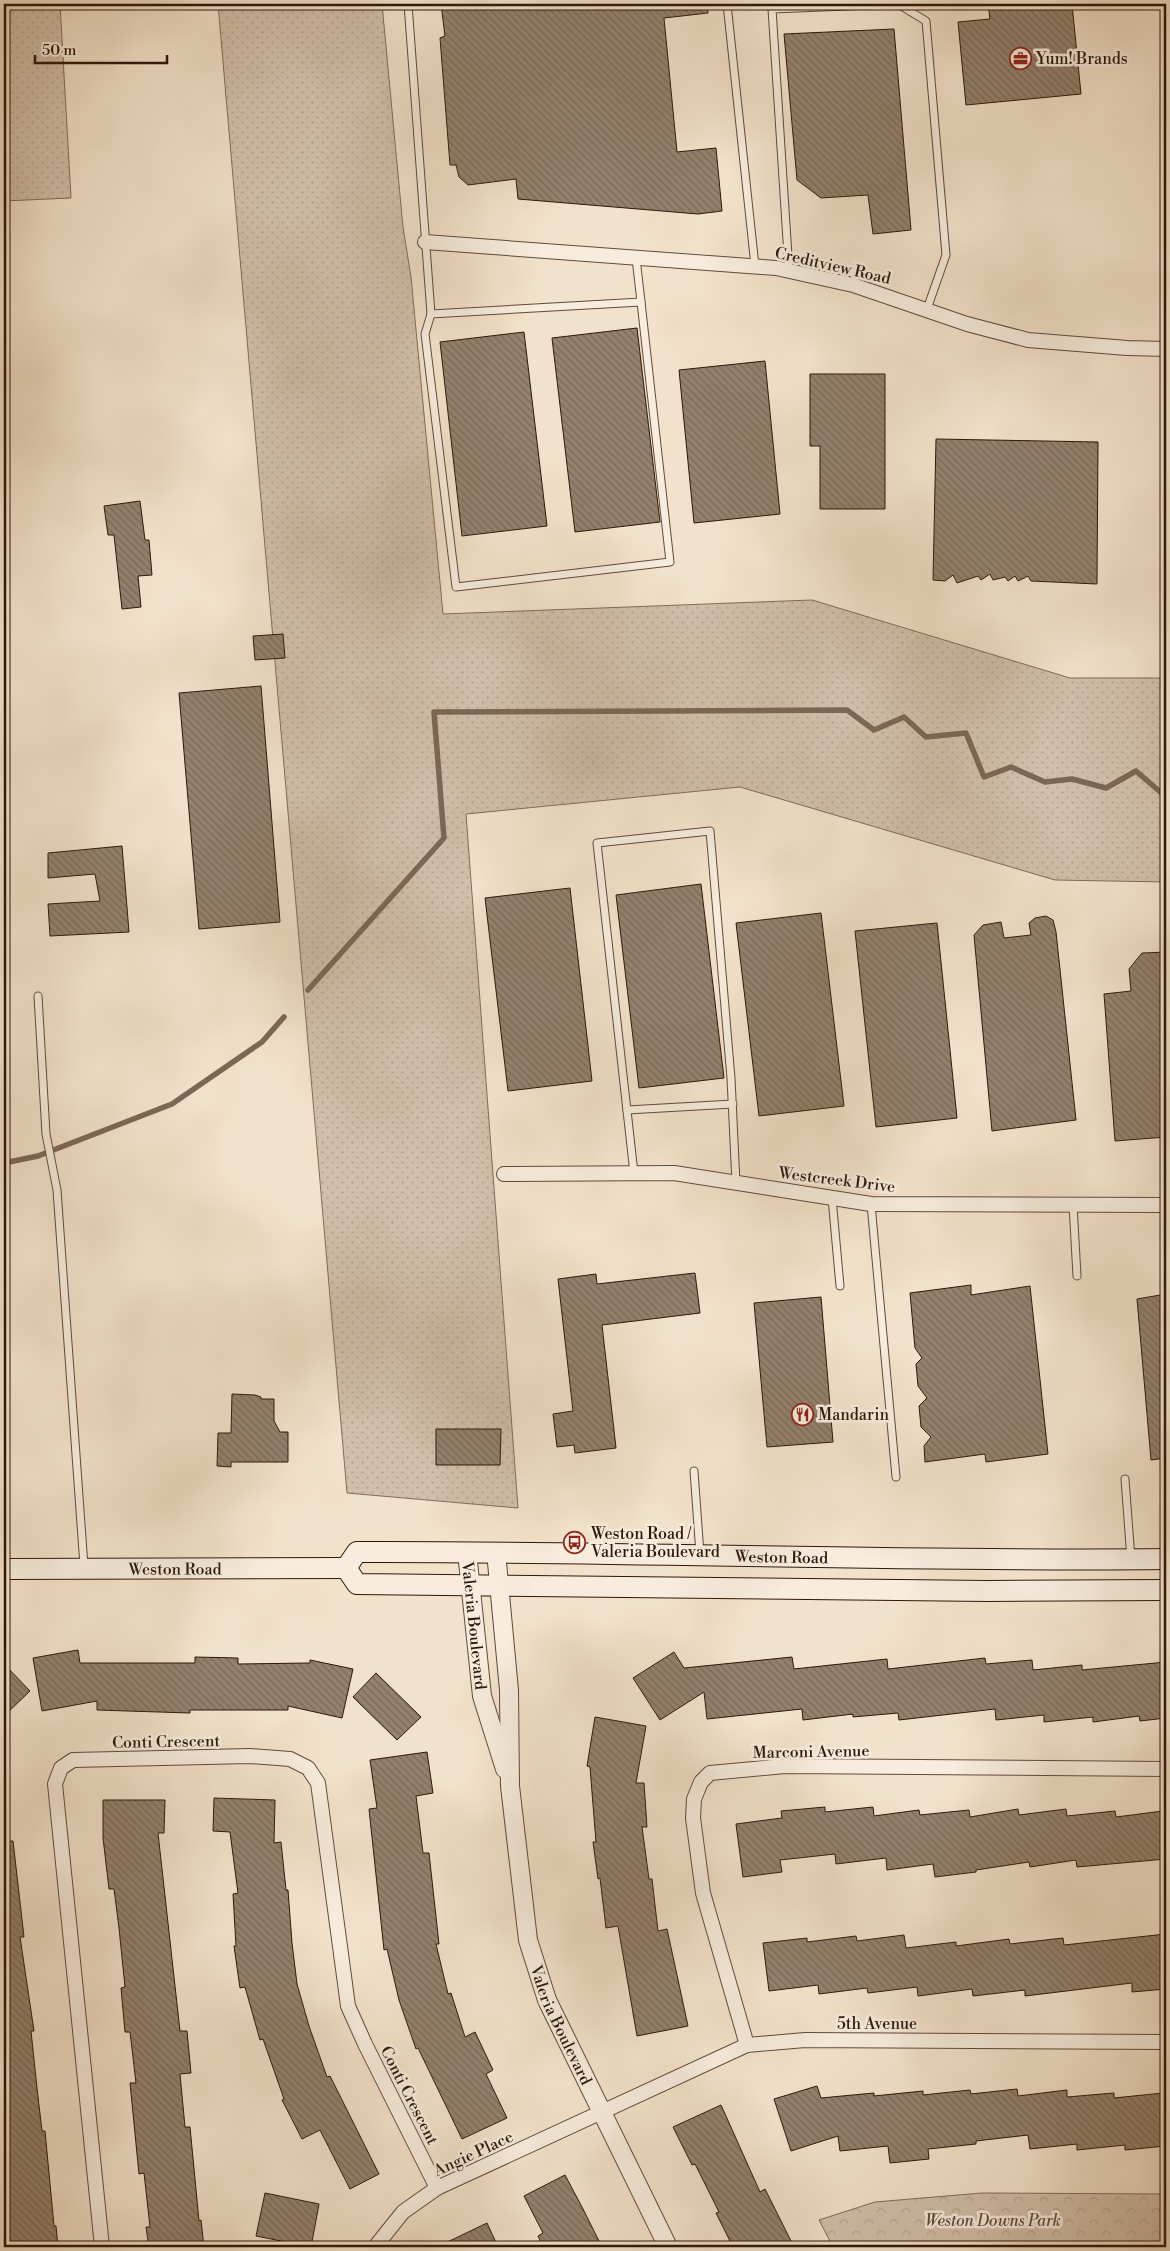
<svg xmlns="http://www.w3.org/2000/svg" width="1170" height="2251" viewBox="0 0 1170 2251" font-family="'Libre Bodoni',serif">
	<defs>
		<pattern id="grass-dots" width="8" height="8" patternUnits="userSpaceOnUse" patternTransform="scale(1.25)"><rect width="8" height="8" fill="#d2bfaa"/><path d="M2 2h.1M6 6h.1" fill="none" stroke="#b5a391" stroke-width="1.8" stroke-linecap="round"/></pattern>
		<pattern id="park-crowns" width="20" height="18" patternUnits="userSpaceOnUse" patternTransform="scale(1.25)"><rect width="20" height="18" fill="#d2bfaa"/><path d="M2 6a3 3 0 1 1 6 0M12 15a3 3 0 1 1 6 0" fill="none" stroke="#b5a391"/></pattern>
		<pattern id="building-back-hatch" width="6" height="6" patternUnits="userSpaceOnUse" patternTransform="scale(1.25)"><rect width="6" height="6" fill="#94816e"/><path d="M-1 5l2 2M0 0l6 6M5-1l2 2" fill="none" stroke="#796959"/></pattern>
	</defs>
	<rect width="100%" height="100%" fill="#f3e2cb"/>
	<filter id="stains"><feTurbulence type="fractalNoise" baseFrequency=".004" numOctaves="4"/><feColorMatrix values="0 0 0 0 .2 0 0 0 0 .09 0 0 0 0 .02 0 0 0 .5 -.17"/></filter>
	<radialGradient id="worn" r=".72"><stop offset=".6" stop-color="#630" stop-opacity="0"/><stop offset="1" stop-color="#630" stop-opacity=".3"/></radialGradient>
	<g fill="url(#grass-dots)" stroke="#806b5a">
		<path d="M4,4H60L71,198L4,201Z"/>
		<path d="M218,4H382L403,227L411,277L443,614L812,600L1070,678H1166V882L1055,880L740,787L466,814L518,1508L347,1493Z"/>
	</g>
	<path fill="url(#park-crowns)" stroke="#806b5a" d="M982,2193L1166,2194V2247H833L819,2220L875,2202Z"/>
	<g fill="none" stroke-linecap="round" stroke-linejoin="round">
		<g stroke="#7c6756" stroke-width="5.5">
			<path d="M308,990L444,838L434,712L847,710L874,730L904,717L926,737L966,733L984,777L1011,767L1045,782L1072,779L1106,788L1136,771L1166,797"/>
			<path d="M4,1163L38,1156L172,1104L262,1042L284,1017"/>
		</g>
	</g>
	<g fill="url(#building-back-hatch)" stroke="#2e1709">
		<path d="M441,4H708V13L664,18L677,152L716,148L722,211L698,214L518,199L516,179L468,185L459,177L456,165H450L440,38L445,36Z"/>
		<path d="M988,4H1019L1020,8L1072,4L1081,94L966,105L958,22L990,19Z"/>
		<path d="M894,29L911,230L873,234L868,195L821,198L797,180L784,34Z"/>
		<path d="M637,328L660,522L575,532L552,338Z"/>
		<path d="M524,332L547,526L462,536L440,342Z"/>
		<path d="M765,361L780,514L694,523L679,370Z"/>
		<path d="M810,374H885V509H820V446H810Z"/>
		<path d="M936,439L1098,442L1097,584L1031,581L1028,576L1018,581L1015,576L1008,581L1005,577L993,580L990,574L981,580L978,576L957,583L953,575L945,581L933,580Z"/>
		<path d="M140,501L145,540H149L152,575L138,576L141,607L122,609L114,535H108L104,506Z"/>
		<path d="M283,634L285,658L255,660L253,636Z"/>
		<path d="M261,686L280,922L199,929L179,693Z"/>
		<path d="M122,846L129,932L50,936L48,904L100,901L95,874L48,878V853Z"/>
		<path d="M701,884L724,1078L639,1088L616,895Z"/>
		<path d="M570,888L592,1081L508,1091L485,898Z"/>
		<path d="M821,913L844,1106L759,1116L736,923Z"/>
		<path d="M1046,916L1053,920L1056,932L1076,1120L992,1131L974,935L983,925L1001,922L1004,938L1031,935L1029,923L1035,918Z"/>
		<path d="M937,923L957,1118L876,1127L855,931Z"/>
		<path d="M1166,952V1137L1115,1141L1104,994L1131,991L1129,969L1142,953Z"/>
		<path d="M695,1273L700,1313L602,1325L616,1448L575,1453L574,1445L557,1447L553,1414L573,1411L558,1279L596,1274L597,1284Z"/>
		<path d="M971,1285V1295L1030,1286L1048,1454L986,1462L985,1454L925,1462L924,1446L931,1437L921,1427L919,1406L927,1398L918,1386L916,1364L922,1358L915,1348L910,1293Z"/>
		<path d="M1166,1294V1458L1151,1460L1137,1299Z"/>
		<path d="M821,1297L833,1442L767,1447L754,1303Z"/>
		<path d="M232,1394L255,1395L261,1397V1399H274V1421L280,1432H288V1462H231V1467L217,1466L218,1433H231Z"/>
		<path d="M436,1429H501L500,1465H436Z"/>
		<path d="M78,1650L80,1663H195V1657L238,1658V1664L310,1663V1660L353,1669L342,1718L288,1706V1710H190V1713L97,1710V1701L42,1711L33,1658Z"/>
		<path d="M674,1652L684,1668L792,1657L794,1669L887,1659L888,1669L985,1658L986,1664L1032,1660L1033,1670L1082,1665V1670L1166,1662V1718L1140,1721L1139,1716L1093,1722V1717L1044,1722V1715L996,1720L995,1709L899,1720L898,1713L853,1717V1714L803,1720L802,1709L707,1719L704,1692L660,1720L633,1678Z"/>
		<path d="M4,1664L30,1691L4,1716Z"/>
		<path d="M376,1673L421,1717L397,1740L353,1697Z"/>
		<path d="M595,1717L646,1726L636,1783H644L647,1827H642L649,1879H652L658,1931L667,1929L688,2026L637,2036L618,1926L606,1928L600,1878L598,1879L593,1842H596L590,1767L587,1766Z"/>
		<path d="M427,1752L433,1793L416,1796L423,1853H429L439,1944H436L448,1994L451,1993L465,2037L475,2032L493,2070L486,2074L507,2118L462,2139L418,2048L416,2049L399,2000L387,1949L384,1950L369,1809L377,1808L370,1760Z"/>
		<path d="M214,1798L275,1800L274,1843L281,1842L286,1890H288L292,1943L297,1984L309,2026L327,2077L330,2076L379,2174L350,2189L320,2130L302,2139L282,2100L284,2099L263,2039L260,2040L245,1987L240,1988L234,1946H236L233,1894L238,1893L230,1832L213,1831Z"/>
		<path d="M103,1800H165L164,1833H158L180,2031H187L191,2073L180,2074L185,2127H190L199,2221L201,2220L204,2247H149L146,2227H150L144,2173L139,2174L130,2083H136L130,2032H125L121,1988L125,1987L119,1928L114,1889H109L103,1838Z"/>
		<path d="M825,1807V1812L873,1807L874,1816L919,1810L920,1815L969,1810L970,1817L1018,1809L1019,1815L1066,1809L1067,1816L1115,1811L1116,1817L1163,1811L1166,1859L1077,1867L1076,1860L1030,1867L1029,1862L976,1870V1872L935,1877L933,1864L887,1870L886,1858L836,1864L835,1854L780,1860L782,1872L743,1877L736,1824L782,1818L781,1811Z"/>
		<path d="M4,1841H13L24,1937H20L34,2031H31L37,2088L42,2131H45L54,2226H56L58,2247H4Z"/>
		<path d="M1166,1934V1989L1132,1992V1983L1025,1996V1990L973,1996L972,1989L918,1996L917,1987L868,1993L867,1988L819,1994L818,1985L769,1991L763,1943L807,1938V1942L856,1936L857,1941L904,1935L906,1948L956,1942V1946L1009,1939L1010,1944L1063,1938L1064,1945Z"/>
		<path d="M817,2086L821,2098L874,2093V2096L923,2091V2095L970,2090L971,2094L1017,2089L1018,2096L1067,2090V2097L1114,2093V2098L1163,2093L1166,2146L1125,2150V2145L1077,2150V2144L1030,2149L1028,2135L976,2141V2144L928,2149L929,2159L890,2163L888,2146L840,2151L838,2136L791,2151L774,2099Z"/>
		<path d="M721,2105L760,2192L765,2189L794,2247H733L716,2213L719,2212L695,2164L692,2165L673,2127Z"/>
		<path d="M565,2175L582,2207L602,2247H543L538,2236L543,2233L524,2196Z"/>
		<path d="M265,2193L319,2204L311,2247L256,2236Z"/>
		<path d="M487,2223L498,2247H437Z"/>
	</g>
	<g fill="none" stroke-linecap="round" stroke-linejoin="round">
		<defs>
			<g id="service">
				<path d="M408,4L431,314L425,334L456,587L670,562L641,302"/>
				<path d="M727,4L755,266"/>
				<path d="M789,271L772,9L898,4L926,21L946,255L927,309"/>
				<path d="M431,314L641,302L636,258"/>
				<path d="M38,996L46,1134L57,1190L84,1566"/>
				<path d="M627,1110L733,1104"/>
				<path d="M634,1173L597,843L710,831L731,1078L736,1183"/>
				<path d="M832,1198L840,1286"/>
				<path d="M871,1204L896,1477"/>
				<path d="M1073,1205L1077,1276"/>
				<path d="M694,1471L700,1554"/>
				<path d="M1125,1479L1131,1559"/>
			</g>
			<g id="minor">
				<path d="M425,242L776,268L853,285L967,324L1028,340L1127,348L1166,349"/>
				<path d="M504,1174L674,1173L871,1204L1166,1205"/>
				<path d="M747,2045L703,1893L693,1818L694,1799L701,1782L710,1773L785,1766L1166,1769"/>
				<path d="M102,2247L55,1784L61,1768L73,1760L250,1756L290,1759L308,1768L318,1783L348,2006L365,2044L437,2188"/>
				<path d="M375,2247L403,2212L437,2188L747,2045L805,2040L1166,2042"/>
			</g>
			<g id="tertiary">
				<path id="s1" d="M467,1552L482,1696L505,1769"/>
				<path id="s2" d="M496,1552L509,1690L510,1786L528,1940L547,2000L668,2247"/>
			</g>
			<g id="secondary">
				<path id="s3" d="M346,1568L357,1552C627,1551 897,1562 1166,1559"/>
				<path d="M346,1568L357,1584L988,1591L1166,1590"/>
				<path id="s4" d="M4,1569L346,1568"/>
			</g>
		</defs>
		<use href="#service" stroke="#5f4a3a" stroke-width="9"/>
		<use href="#minor" stroke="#5f4a3a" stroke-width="16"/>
		<use href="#tertiary" stroke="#5f4a3a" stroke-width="20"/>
		<use href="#secondary" stroke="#2e1709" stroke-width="22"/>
		<use href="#service" stroke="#f7ecdd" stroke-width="7"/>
		<use href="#minor" stroke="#f7ecdd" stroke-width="14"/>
		<use href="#tertiary" stroke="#f7ecdd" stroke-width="18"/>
		<use href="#secondary" stroke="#f7ecdd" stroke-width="20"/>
	</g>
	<defs>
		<symbol id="office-ring" viewBox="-11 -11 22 22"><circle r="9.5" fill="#f7ecdd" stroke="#8f2418" stroke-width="1.5"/><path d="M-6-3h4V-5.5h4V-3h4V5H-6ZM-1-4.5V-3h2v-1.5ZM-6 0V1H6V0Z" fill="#8f2418"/></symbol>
		<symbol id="restaurant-ring" viewBox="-11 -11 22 22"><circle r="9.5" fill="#f7ecdd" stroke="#8f2418" stroke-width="1.5"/><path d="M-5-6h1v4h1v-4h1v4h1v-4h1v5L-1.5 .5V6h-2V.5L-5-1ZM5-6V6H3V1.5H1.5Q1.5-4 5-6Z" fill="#8f2418"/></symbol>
		<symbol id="bus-ring" viewBox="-11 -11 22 22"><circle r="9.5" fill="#f7ecdd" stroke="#8f2418" stroke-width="1.5"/><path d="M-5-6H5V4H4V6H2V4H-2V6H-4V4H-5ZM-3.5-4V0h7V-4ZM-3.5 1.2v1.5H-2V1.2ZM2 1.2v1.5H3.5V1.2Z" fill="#8f2418"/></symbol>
	</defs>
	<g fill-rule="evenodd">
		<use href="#office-ring" x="1008" y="46" width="25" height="25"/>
		<use href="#restaurant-ring" x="790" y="1402" width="25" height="25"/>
		<use href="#bus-ring" x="562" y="1530" width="25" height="25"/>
	</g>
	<g text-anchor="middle" stroke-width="5" stroke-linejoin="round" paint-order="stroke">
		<g font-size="16" fill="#2e1709" stroke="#f7ecdd" text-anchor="start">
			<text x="1036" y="64">Yum! Brands</text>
			<text x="818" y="1420">Mandarin</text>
			<text x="591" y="1539">Weston Road /<tspan x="591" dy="18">Valeria Boulevard</tspan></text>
		</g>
		<g font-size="16" fill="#2e1709" stroke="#f7ecdd">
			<text transform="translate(833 265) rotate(13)" y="6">Creditview Road</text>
			<text transform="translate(837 1179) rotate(7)" y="6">Westcreek Drive</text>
			<text dy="6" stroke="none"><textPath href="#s3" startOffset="444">Weston Road</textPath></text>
			<text dy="6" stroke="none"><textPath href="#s4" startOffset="171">Weston Road</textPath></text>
			<text dy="6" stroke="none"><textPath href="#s1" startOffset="74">Valeria Boulevard</textPath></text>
			<text transform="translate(166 1741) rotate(-1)" y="6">Conti Crescent</text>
			<text transform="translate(811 1751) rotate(-1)" y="6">Marconi Avenue</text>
			<text x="877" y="2029">5th Avenue</text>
			<text dy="6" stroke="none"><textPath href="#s2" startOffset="481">Valeria Boulevard</textPath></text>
			<text transform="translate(410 2095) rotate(63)" y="6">Conti Crescent</text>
			<text transform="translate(473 2153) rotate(-25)" y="6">Angie Place</text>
		</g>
		<g font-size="16" font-style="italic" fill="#5f4939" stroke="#f7ecdd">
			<text x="993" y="2226">Weston Downs Park</text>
		</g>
	</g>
	<rect width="1170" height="2251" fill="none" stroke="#f3e2cb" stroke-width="20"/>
	<rect x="5" y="5" width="1160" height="2241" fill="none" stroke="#2e1709" stroke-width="2.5"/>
	<rect x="10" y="10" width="1150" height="2231" fill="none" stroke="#2e1709"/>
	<path d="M35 55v8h132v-8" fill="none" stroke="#2e1709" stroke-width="2.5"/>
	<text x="42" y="55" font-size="15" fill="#2e1709" stroke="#f7ecdd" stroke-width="4" paint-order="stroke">50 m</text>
	<rect width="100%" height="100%" filter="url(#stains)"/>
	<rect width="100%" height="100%" fill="url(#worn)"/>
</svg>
